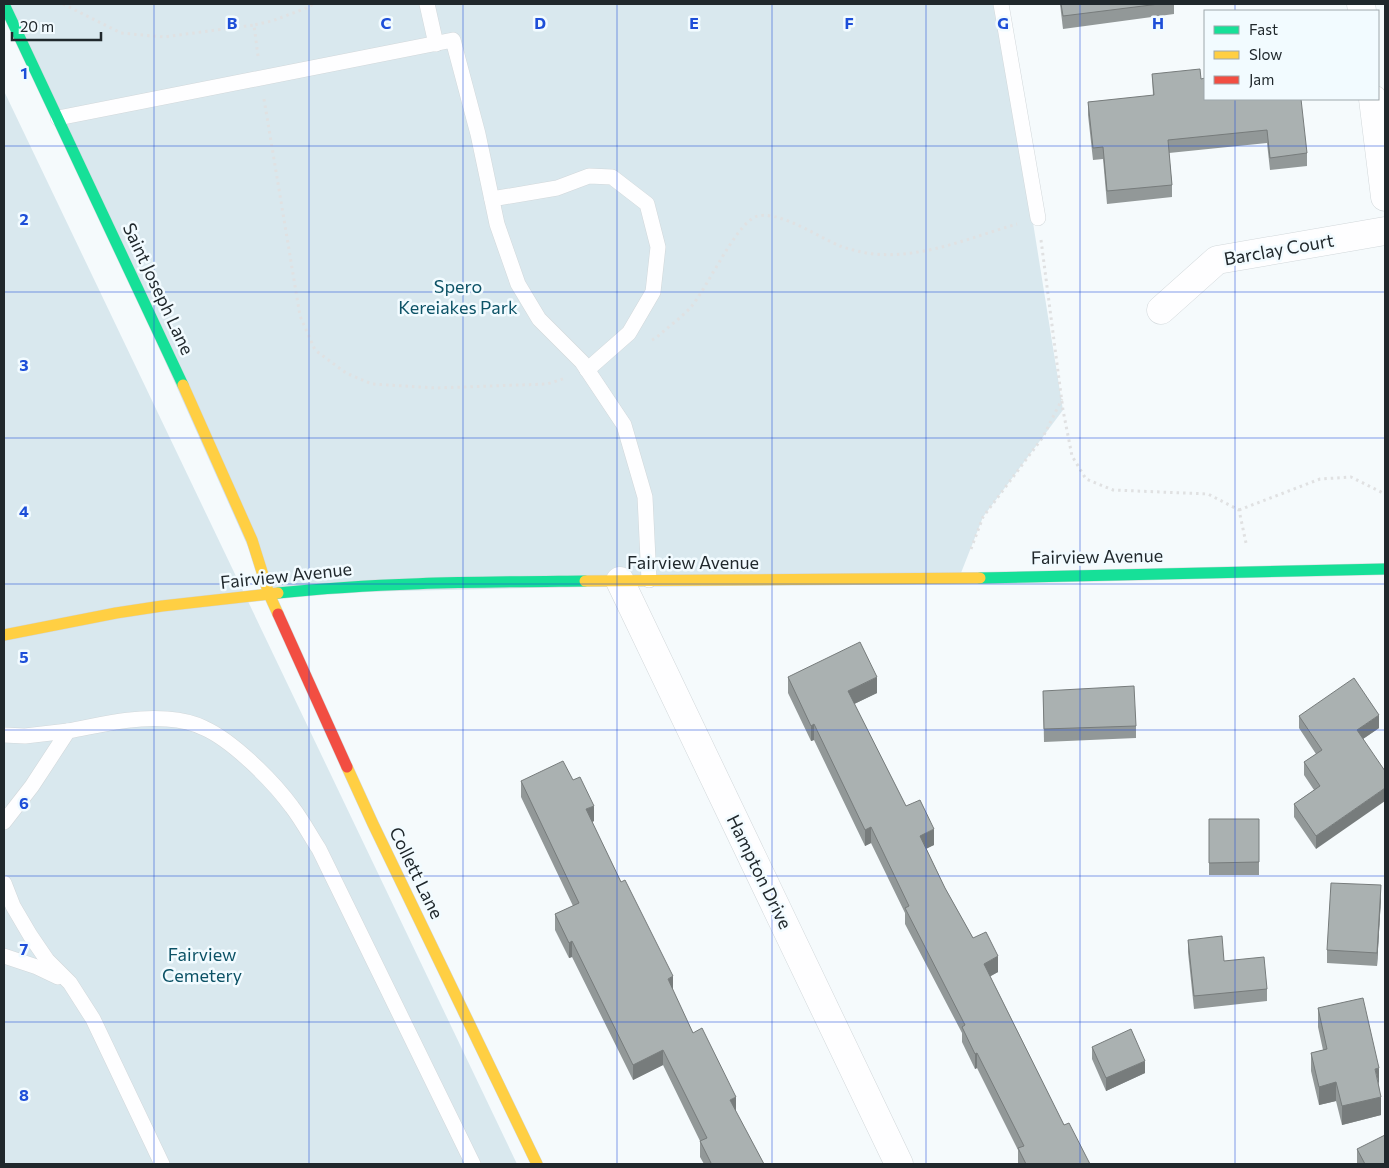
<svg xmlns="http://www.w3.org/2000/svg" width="1389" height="1168" viewBox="0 0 1389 1168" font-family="Commissioner,sans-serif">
	<rect width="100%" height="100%" fill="#f5fafc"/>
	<g fill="#d9e8ee">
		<path d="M6,4H998L1063,410L983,517L959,578L269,594Z"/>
		<path d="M4,91L517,1164H4Z"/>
	</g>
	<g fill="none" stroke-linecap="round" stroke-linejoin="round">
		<defs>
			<g id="lane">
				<path d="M427,4L436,44"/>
				<path d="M1001,4L1038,218"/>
				<path d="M58,118L453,40L478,134L497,224L518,284L539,319L582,362L624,425L645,497L649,580"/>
				<path d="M492,199L557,188L589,176L612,177L647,204L658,247L653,292L629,333L587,370"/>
				<path d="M4,735L25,736L68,731"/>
				<path d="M4,822L32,786L68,731C101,725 134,716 167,719C180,720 192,722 204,728C233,741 273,781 292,807C302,820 310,835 319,849L473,1164"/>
				<path d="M4,883L13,906L30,935L47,960L70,983L93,1019L162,1164"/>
				<path d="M4,956L37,967L58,977"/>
			</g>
			<g id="street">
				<path d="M1361,4L1362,11"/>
				<path d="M1373,99L1385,197"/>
				<path d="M1161,310L1217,260L1385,231"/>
				<path d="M620,581L899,1164"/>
			</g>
			<g id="fast">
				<path d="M4,4L183,385"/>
				<path d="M980,578L1385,569"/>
				<path d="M278,593C380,582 483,582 585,581"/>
			</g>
			<g id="slow">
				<path d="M183,385L252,540L269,594L278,614"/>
				<path d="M585,581L980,578"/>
				<path d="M4,635L116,613L162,606L278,593"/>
				<path d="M347,767L373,824L537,1164"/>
			</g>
			<path id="jam" d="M278,614L347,767"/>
		</defs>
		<use href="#lane" stroke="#d2d8db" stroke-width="16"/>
		<use href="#street" stroke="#d2d8db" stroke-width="29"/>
		<use href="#fast" stroke="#d2d8db" stroke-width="12"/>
		<use href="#slow" stroke="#d2d8db" stroke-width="12"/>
		<use href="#jam" stroke="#d2d8db" stroke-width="12"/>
		<g stroke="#e0e1e2" stroke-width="3" stroke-dasharray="2.5 4" stroke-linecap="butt">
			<path d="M63,4L121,33L164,37L254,25"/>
			<path d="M258,56L254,25L272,21L309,7L313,4"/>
			<path d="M264,99L300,316L315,350L346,373L372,384L436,388L547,384L566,378"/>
			<path d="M1041,240L1063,410L1072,456L1086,479L1113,490L1208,494L1239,510L1246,543"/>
			<path d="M652,340L657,337C668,327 681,318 691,307C707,288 735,226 755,217C776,208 820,238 840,246C848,249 857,251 866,253C917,261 969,238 1017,224"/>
			<path d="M1239,510L1320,479L1351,477L1385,494"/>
			<path d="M971,549L983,517L1043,437L1062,399"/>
		</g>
		<use href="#lane" stroke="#fefeff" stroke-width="15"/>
		<use href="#street" stroke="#fefeff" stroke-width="28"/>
		<use href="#fast" stroke="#16e098" stroke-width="11"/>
		<use href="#slow" stroke="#ffcf43" stroke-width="11"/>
		<use href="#jam" stroke="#f24e42" stroke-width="11"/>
	</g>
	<g fill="#929898">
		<path d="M1060,4H1174V14L1063,29Z"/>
		<path d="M1152,74L1201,79L1284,99L1307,153V166L1270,170L1267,143L1169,153L1172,185V197L1107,204L1103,159L1093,160L1088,115V102L1153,96Z"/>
		<path d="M788,677L877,693L854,704L906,806L934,845L926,848L945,888L973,938L998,972L990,976L1064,1125L1090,1164H1018V1150L977,1068L975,1069L962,1042V1033L905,924V913L871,843L865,846L814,740L811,741L788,693Z"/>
		<path d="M1043,691L1136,726V738L1044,742Z"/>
		<path d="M1299,716L1379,728L1363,739L1316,849L1294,817V804L1314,790L1304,775V762L1316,754L1299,728Z"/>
		<path d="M521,781L594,821L592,822L693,1033L764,1164H704L700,1157V1141L663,1065L633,1080L572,957L569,958L555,930V914L573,906L521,797Z"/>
		<rect x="1209" y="819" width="50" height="56"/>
		<path d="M1381,898L1377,966L1327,963V950Z"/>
		<path d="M1188,940L1224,961L1267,989V1001L1194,1009L1188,952Z"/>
		<path d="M1318,1008L1379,1085L1381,1115L1342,1125L1336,1101L1319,1105L1311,1071V1053L1323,1050L1318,1027Z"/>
		<path d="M1092,1047L1145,1073L1106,1091L1092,1059Z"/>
		<path d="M1357,1149L1385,1164H1357Z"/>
	</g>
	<g fill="#777c7c">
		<path d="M877,677V693L848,707V691Z"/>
		<path d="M1379,715V728L1357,743V730Z"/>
		<path d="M814,724V740L811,741V726Z"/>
		<path d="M1385,788V801L1316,849V836Z"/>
		<path d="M594,806V821L586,825V809Z"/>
		<path d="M871,827V843L865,846V830Z"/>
		<path d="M934,829V845L920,852V836Z"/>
		<path d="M1381,885V898L1377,966V953Z"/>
		<path d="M572,941V957L569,958V943Z"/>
		<path d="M998,956V972L984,980V964Z"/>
		<path d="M673,976V992L668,979Z"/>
		<path d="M663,1050V1065L633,1080V1065Z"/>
		<path d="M977,1053V1068L975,1069V1054Z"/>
		<path d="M1145,1061V1073L1106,1091V1078Z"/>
		<path d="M1379,1068V1086L1375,1069Z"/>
		<path d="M1336,1082V1101L1319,1105V1087Z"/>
		<path d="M736,1097V1113L730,1100Z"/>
		<path d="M1381,1097V1115L1342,1125V1106Z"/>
	</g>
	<g fill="#aab1b1" stroke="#777c7c">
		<path d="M1061,4H1159L1063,16Z"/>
		<path d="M1200,69L1201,79L1205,78V99H1301L1307,153L1270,158L1267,130L1168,140L1172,185L1107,191L1103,147L1093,148L1088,102L1154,95L1152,74Z"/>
		<path d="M860,642L877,677L848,691L906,806L920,800L934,829L920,836L945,888L973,938L986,932L998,956L984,964L1064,1125L1069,1123L1090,1164H1026L1018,1148L1024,1146L977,1053L975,1054L962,1027L965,1025L905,908L909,906L871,827L865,830L814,724L811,726L788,677Z"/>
		<path d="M1354,678L1379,715L1357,730L1385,771V788L1316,836L1294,804L1320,786L1304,762L1322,750L1299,716Z"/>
		<path d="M1134,686L1136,726L1044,729L1043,691Z"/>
		<path d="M563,761L573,780L580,777L594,806L586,809L621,882L625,880L673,976L668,979L693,1033L702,1028L736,1097L730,1100L764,1164H709L711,1163L700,1141L707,1138L663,1050L633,1065L572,941L569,943L555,914L579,903L521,781Z"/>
		<path d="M1209,819H1259V862L1209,863Z"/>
		<path d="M1331,883L1381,885L1377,953L1327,950Z"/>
		<path d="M1222,936L1224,961L1264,957L1267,989L1194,996L1188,940Z"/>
		<path d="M1363,998L1379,1068L1375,1069L1381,1097L1342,1106L1336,1082L1319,1087L1311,1053L1327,1049L1318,1008Z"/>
		<path d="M1131,1029L1145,1061L1106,1078L1092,1047Z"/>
		<path d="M1385,1135V1164H1365L1357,1149Z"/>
	</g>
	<path fill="none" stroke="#1d4ed8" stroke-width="1" stroke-opacity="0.55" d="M154,4V1164M309,4V1164M463,4V1164M617,4V1164M772,4V1164M926,4V1164M1080,4V1164M1235,4V11M1235,99V1164M4,146H1385M4,292H1385M4,438H1385M4,584H1385M4,730H1385M4,876H1385M4,1022H1385"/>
	<g text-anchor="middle" stroke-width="5" stroke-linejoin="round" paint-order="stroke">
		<g font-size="18" fill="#20282c" stroke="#f2fbff">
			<text transform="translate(1279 250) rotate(-10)" y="6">Barclay Court</text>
			<text transform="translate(158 289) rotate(65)" y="6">Saint Joseph Lane</text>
			<text transform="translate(1097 557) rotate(-1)" y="6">Fairview Avenue</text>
			<text x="693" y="569">Fairview Avenue</text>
			<text transform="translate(286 576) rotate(-6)" y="6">Fairview Avenue</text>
			<text transform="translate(759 872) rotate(64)" y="6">Hampton Drive</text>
			<text transform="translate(416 873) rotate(64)" y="6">Collett Lane</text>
		</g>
		<g font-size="18" fill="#0c5266" stroke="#f2fbff">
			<text x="458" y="293">Spero<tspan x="458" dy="21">Kereiakes Park</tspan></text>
			<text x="202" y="961">Fairview<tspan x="202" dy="21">Cemetery</tspan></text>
		</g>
	</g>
	<g font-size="16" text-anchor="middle" font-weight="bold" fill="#1d4ed8" stroke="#f2fbff" stroke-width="5" stroke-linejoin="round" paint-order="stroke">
		<text x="232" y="29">B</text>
		<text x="386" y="29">C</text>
		<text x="540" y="29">D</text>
		<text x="694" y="29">E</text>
		<text x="849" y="29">F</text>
		<text x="1003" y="29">G</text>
		<text x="1158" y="29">H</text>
		<text x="24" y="79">1</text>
		<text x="24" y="225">2</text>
		<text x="24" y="371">3</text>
		<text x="24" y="517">4</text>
		<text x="24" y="663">5</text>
		<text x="24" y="809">6</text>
		<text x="24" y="955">7</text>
		<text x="24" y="1101">8</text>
	</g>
	<rect width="1389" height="1168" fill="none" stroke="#20282c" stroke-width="10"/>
	<rect x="1204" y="10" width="175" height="90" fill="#f2fbff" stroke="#9ea7ab"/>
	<rect x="1214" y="26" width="25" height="8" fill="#16e098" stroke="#9ea7ab"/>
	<text x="1249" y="35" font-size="15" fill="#20282c">Fast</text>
	<rect x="1214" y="51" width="25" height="8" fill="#ffcf43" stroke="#9ea7ab"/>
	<text x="1249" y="60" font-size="15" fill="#20282c">Slow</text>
	<rect x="1214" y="76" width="25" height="8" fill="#f24e42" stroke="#9ea7ab"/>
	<text x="1249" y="85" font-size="15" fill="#20282c">Jam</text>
	<path d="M12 32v8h89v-8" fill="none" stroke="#20282c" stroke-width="2.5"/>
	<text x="20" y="32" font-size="15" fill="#20282c" stroke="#f2fbff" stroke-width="4" paint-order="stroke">20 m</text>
</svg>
